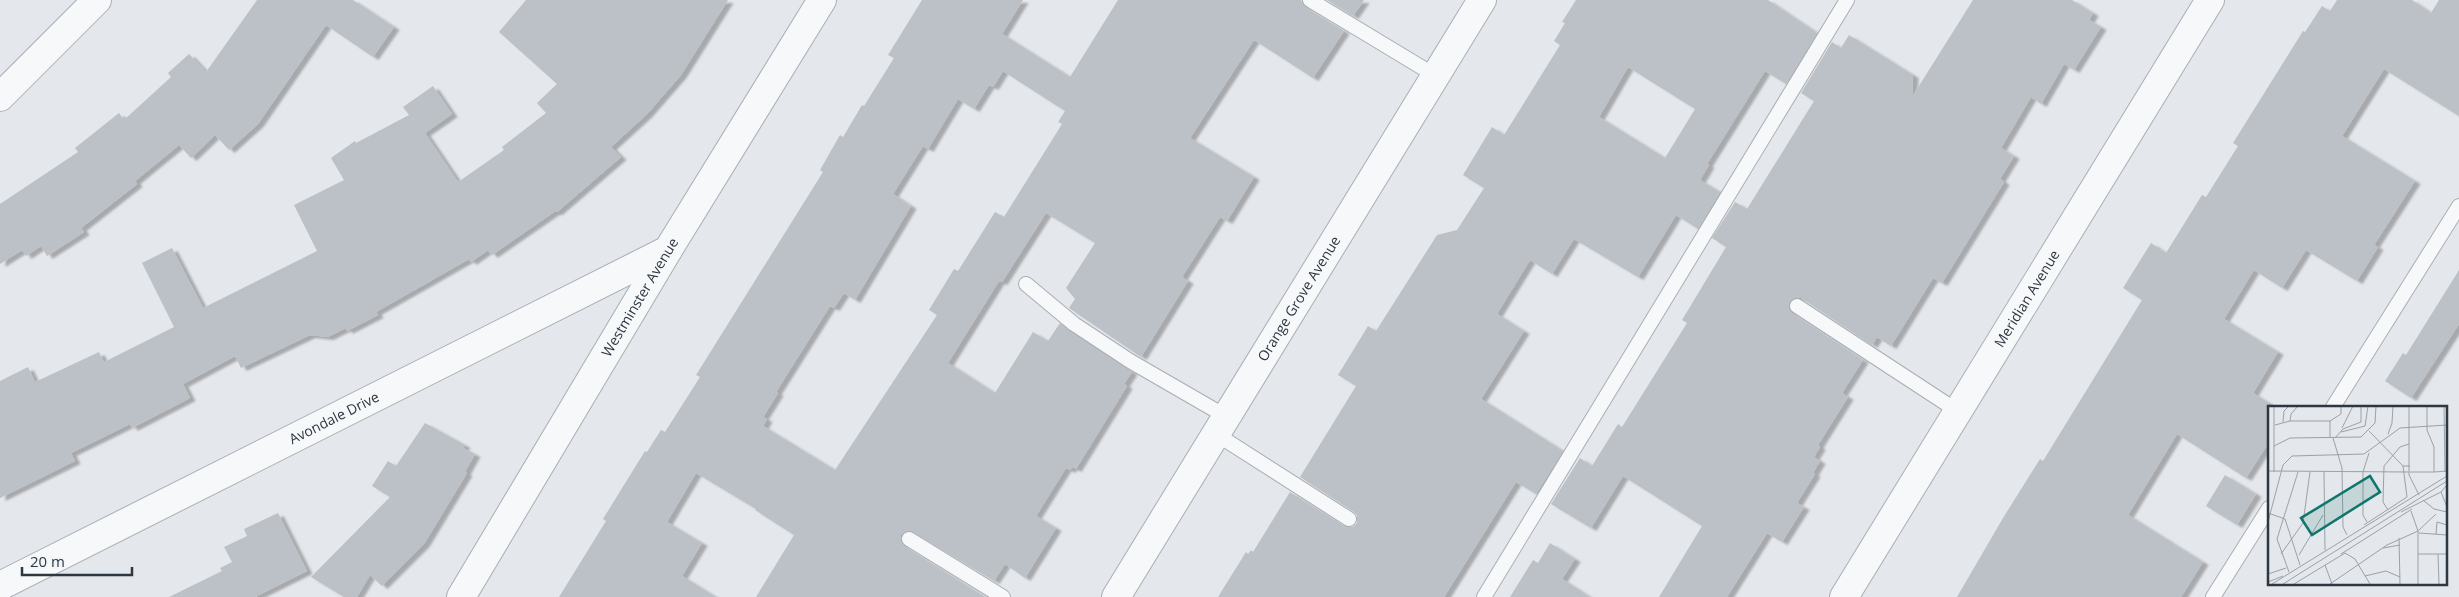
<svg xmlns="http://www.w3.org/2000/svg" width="2459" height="597" viewBox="0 0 2459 597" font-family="'Open Sans',sans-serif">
	<defs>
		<filter id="shadow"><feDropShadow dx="5.5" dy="3" stdDeviation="1" flood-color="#0004"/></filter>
	</defs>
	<rect width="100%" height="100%" fill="#e4e7eb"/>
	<g fill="#bbc1c7" fill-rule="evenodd" filter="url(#shadow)">
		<path d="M257,0H353L394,27L373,57L326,25L258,124L229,150L215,135L191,158L179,145L135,181L137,184L81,228L84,232L47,256L41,246L26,256L22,250L0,264V204L78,152L75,148L119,113L124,120L171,77L168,73L189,54L206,72Z"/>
		<path d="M526,0H728L681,75L647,114L611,147L621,157L557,212H554L492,255L488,250L471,262L469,259L376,312L378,315L347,331L346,328L328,337L310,335L241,368L235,356L183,384L190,398L132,428L130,424L71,453L75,461L0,498V381L28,367L35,382L99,352L104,362L174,327L142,263L172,248L203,308L317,251L294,205L344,180L331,158L355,141L356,143L409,115L403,107L433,86L452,114L425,133L458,182L504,150L502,147L546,113L537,103L557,84L499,32Z"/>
		<path d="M922,0H1023L1002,34L1070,77L1118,0H1301L1305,7L1344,31L1313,78L1254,40L1190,138L1254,177L1227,221L1220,217L1182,277L1188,281L1141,357L1069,308L1075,299L1066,288L1095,243L1046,213L1002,282L999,281L948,363L995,393L1033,332L1048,341L1060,323L1132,372L1124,384L1127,386L1076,469L1072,467L1070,470L1066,468L1036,516L1056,528L1025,578L1005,564L994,581L909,530L901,535L900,539L904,546L985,597H756L794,535L755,510L756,509L696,473L667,522L702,543L682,576L716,597H559L606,521L603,519L645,451L647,452L661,430L665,432L700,377L696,375L823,172L820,170L840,135L843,137L862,105L864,106L894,58L888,55ZM1003,71L1065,111L1058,122L1062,124L1004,217L995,212L958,271L954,269L929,310L937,315L835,470L763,426L767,419L763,417L778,393L776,392L830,306L834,308L844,293L855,300L911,206L893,194L923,146L928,149L958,99L974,109L989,85L993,87Z"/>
		<path d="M1327,0H1364L1353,16Z"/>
		<path d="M1576,0H1768L1817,33L1786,84L1765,71L1707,164L1709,165L1700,180L1720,192L1698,229L1676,215L1638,277L1574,239L1552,274L1530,260L1497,314L1524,331L1481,399L1563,451L1536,494L1516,482L1444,597H1218L1246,552L1248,554L1251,550L1253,552L1290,492L1344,526L1353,527L1357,523V515L1354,512L1300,477L1356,386L1338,375L1368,326L1376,331L1437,235L1457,230L1484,188L1463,175L1492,127L1504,135L1560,45L1554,41L1565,23L1562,22ZM1628,67L1695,109L1665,158L1599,117Z"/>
		<path d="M1973,0H2072L2093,13L2089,20L2101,27L2074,70L2064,64L2041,104L2031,97L2001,148L2014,156L2000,179L2004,182L1942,283L1933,278L1891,346L1877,337L1872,345L1801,298H1794L1790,301L1788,306L1792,313L1863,360L1842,393L1848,397L1818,445L1820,447L1814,457L1820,461L1813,473L1815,474L1797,503L1804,507L1782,542L1767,533L1727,597H1659L1702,526L1623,476L1591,528L1551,504L1580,458L1592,466L1618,424L1622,427L1687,323L1682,320L1726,247L1712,238L1735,202L1747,209L1814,101L1801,93L1832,42L1841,48L1849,35L1913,75L1912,97Z"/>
		<path d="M2337,0H2412L2431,13L2439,0H2459V116L2384,69L2342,136L2415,181L2374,245L2378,247L2357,281L2306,250L2282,288L2254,270L2224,319L2278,352L2253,393L2269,403V442L2246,478L2177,434L2128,515L2203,562L2181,597H1957L2003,518L2040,459L2043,461L2142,300L2123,288L2151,243L2166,253L2202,195L2206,197L2238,146L2233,143L2303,31L2305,32L2322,6L2330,11Z"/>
		<path d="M2459,270V324L2411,398L2385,381L2403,353L2406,355Z"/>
		<path d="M425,423L465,445L463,448L475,454L465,472L467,473L424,544L382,586L370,575L357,597H344L311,577L390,497L372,486L388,461L396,466Z"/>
		<path d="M2225,475L2256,494L2237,525L2206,506Z"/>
		<path d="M278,513L307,571L255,597H169L222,571L220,568L232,562L224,547L247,536L244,529Z"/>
		<path d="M1550,543L1575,559L1562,579L1590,597H1510L1533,560L1538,563Z"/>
	</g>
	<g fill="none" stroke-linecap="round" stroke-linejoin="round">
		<defs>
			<g id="lane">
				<path d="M1310,0L1436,76"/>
				<path d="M1026,284L1074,324L1130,361L1227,417"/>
				<path d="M1797,306L1959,412"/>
				<path d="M2333,407L2459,206"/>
				<path d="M1216,434L1349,519"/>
				<path d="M909,539L1003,597"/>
				<path d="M1484,597L1847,0"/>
				<path d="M2213,597L2269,508"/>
			</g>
			<g id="street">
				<path d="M0,97L97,0"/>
				<path id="s1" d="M0,586L668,250"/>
				<path id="s2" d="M461,597L668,250L822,0"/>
				<path id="s3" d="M1116,597L1482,0"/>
				<path id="s4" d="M1844,597L2210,0"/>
			</g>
		</defs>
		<use href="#lane" stroke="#a9afb5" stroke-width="16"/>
		<use href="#street" stroke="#a9afb5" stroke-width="30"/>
		<use href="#lane" stroke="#f6f8f9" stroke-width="14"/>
		<use href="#street" stroke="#f6f8f9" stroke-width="28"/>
	</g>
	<g text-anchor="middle" stroke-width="4" stroke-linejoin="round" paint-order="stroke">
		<g font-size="14" fill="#2d3742" stroke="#f3f6f8">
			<text dy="5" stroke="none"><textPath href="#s2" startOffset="349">Westminster Avenue</textPath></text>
			<text dy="5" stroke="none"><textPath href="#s3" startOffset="350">Orange Grove Avenue</textPath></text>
			<text dy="5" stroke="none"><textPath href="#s4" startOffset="350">Meridian Avenue</textPath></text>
			<text dy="5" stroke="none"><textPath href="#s1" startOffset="374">Avondale Drive</textPath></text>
		</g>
	</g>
	<g transform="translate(2268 406)">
		<rect width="179" height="179" fill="#e4e7eb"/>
		<path fill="none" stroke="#9ba1a7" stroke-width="1" d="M141,0V69L151,89M159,0V24L166,41V66L179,65M176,0L177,66M22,15L23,8L30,0M15,16L16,5L21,0M7,19L22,15H62M74,22L85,0M101,25L135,60H142M73,26L97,20L100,0M120,28L124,17L125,0M62,32V15L73,8V0M65,32L74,62L75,121L79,129M67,32L75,23L93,16V0M6,40L22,32L93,31L107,17L108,0M0,65L141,66M6,66V0M56,66L57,144M142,66H166M173,86L179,101M155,94L166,103L179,106M120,104L115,96L116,60L132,41L141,38M143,105L150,125V178M133,106L173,86L179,79M0,107L17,113L32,159M0,116L15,59L24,50L96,48L132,22L179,19M99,116L95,109V66L101,47M96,119L139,91L135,60M151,127L179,129M168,128L169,116L179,119M131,132L132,178M115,142L132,139M13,148L35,117L42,66M73,148L144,103M150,148H179M170,148L171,178M31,149L55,109M57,159L64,178M21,166L9,133L30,66M0,168L18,162M97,170L118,165L132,171M0,176L15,170M4,178L179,70M15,178L179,75M26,178L77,147L87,153L102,178M62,178L119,139L150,125L168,108"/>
		<path fill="#0f766e" fill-opacity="0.15" stroke="#0f766e" stroke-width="2.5" d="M102,70L112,86L44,129L33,112Z"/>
		<rect width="179" height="179" fill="none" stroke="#2d3742" stroke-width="2.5"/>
	</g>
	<path d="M22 567v8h110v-8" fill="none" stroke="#2d3742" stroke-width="2.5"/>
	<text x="30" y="567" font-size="15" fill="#2d3742" stroke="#f3f6f8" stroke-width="4" paint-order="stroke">20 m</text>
</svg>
